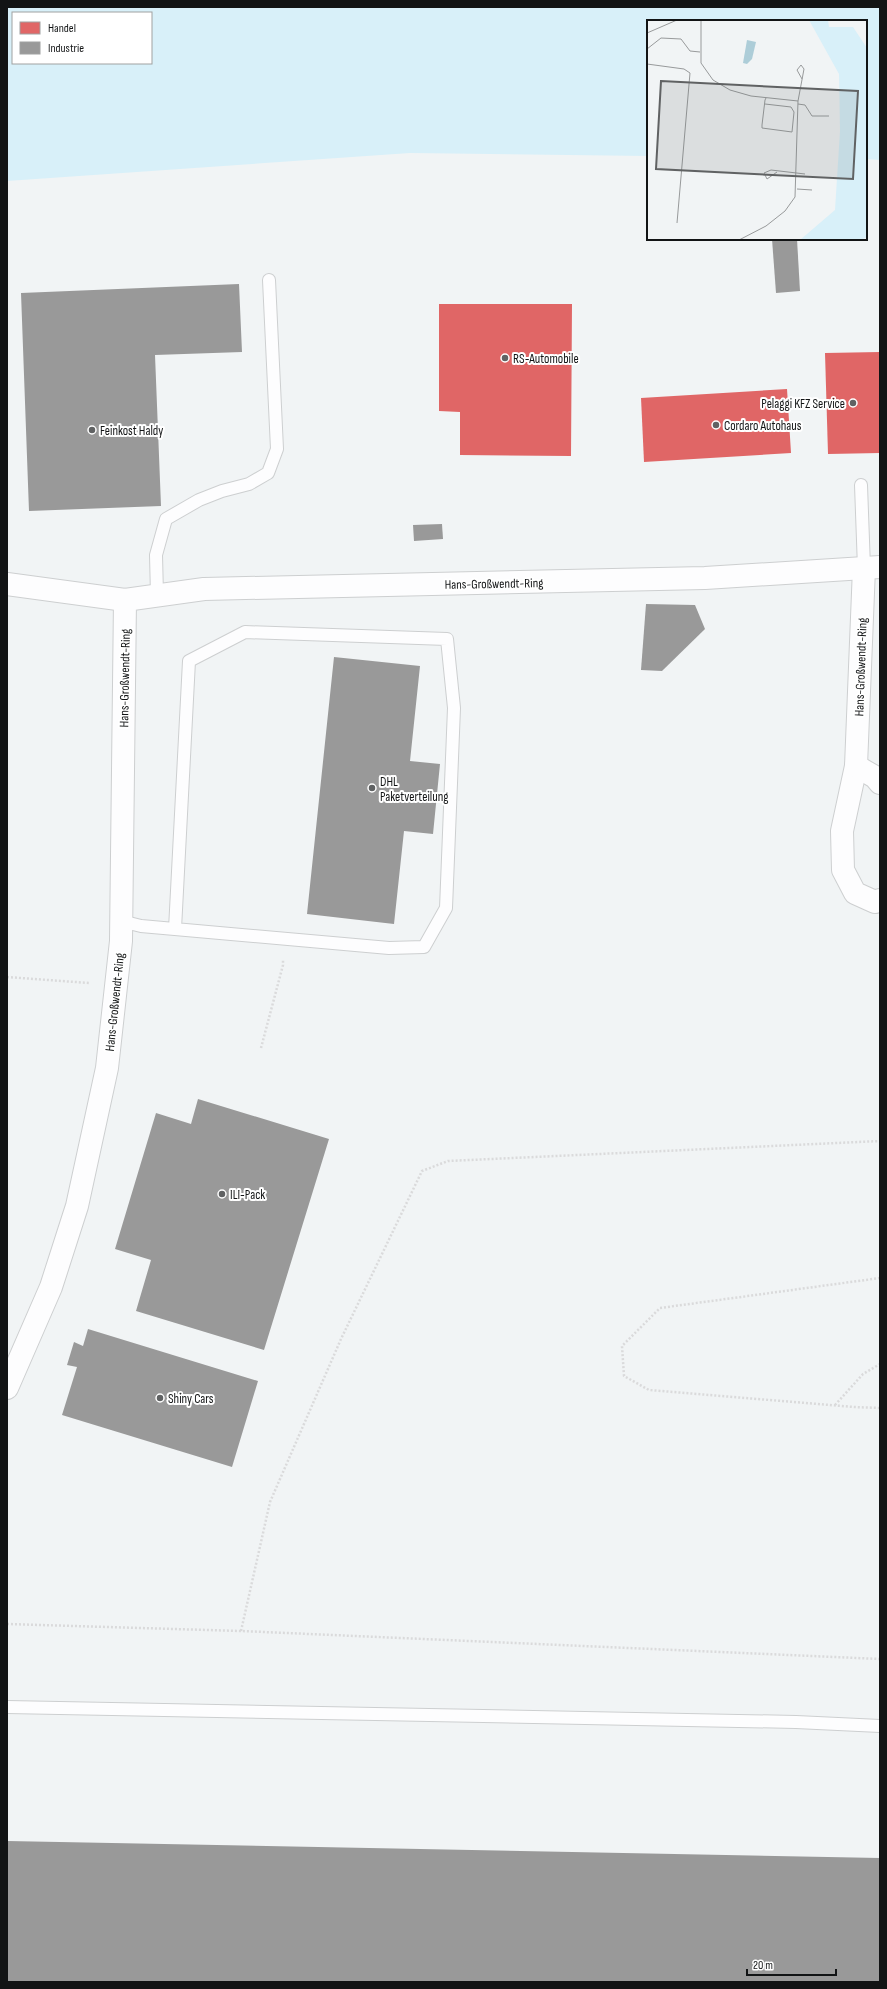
<svg xmlns="http://www.w3.org/2000/svg" width="887" height="1989" viewBox="0 0 887 1989" font-family="'Sofia Sans Condensed',sans-serif">
	<rect width="100%" height="100%" fill="#f1f4f5"/>
	<path fill="#d8f0f9" fill-rule="evenodd" d="M7,7H880V160L866,159V21H648V156L410,153L7,181ZM13,13H151V63H13Z"/>
	<g fill="#e06666">
		<path d="M439,304H572L571,456L460,455V412L439,411Z"/>
		<path d="M880,352V453L828,454L825,353Z"/>
		<path d="M787,389L791,453L644,462L641,398Z"/>
	</g>
	<g fill="#999">
		<path d="M772,239H797L800,291L776,293Z"/>
		<path d="M239,284L242,352L155,355L161,506L29,511L21,293Z"/>
		<path d="M442,524L443,539L414,541L413,525Z"/>
		<path d="M646,604L695,605L705,629L662,671L641,670Z"/>
		<path d="M334,657L420,666L410,761L440,764L433,834L404,831L394,924L307,914Z"/>
		<path d="M198,1099L329,1139L264,1350L136,1311L151,1260L115,1249L156,1113L191,1124Z"/>
		<path d="M88,1329L258,1381L232,1467L62,1415L77,1367L67,1365L74,1342L83,1346Z"/>
		<path d="M7,1841L880,1858V1982H7Z"/>
	</g>
	<g fill="none" stroke-linecap="round" stroke-linejoin="round">
		<defs>
			<g id="lane">
				<path d="M861,485L864,568"/>
				<path d="M157,595L156,555L166,519L199,500L222,491L249,484L268,473L277,449L269,280"/>
				<path d="M121,921L141,926L389,948L424,947L446,908L454,708L447,639L245,632L189,661L175,929"/>
				<path d="M7,1707L796,1722L880,1726"/>
			</g>
			<g id="street">
				<path d="M864,568L856,766L842,831L843,870L855,893L875,902L880,900"/>
				<path d="M7,584L125,600"/>
				<path d="M856,766L875,777L880,783"/>
				<path d="M7,1388L51,1287L77,1206L107,1068L121,941L125,600L204,589L705,578L880,567"/>
			</g>
		</defs>
		<use href="#lane" stroke="#cdcfd0" stroke-width="14"/>
		<use href="#street" stroke="#cdcfd0" stroke-width="24"/>
		<g stroke="#dadadb" stroke-width="2.5" stroke-dasharray="2 2" stroke-linecap="butt">
			<path d="M7,977L89,983"/>
			<path d="M261,1048L283,965V959"/>
			<path d="M880,1278L660,1308L622,1346L624,1376L649,1390L854,1407L880,1408"/>
			<path d="M835,1405L863,1374L880,1364"/>
			<path d="M7,1624L241,1631L880,1659"/>
			<path d="M241,1631L270,1502L341,1339L422,1171L448,1161L880,1141"/>
		</g>
		<use href="#lane" stroke="#fdfdfe" stroke-width="12"/>
		<use href="#street" stroke="#fdfdfe" stroke-width="22"/>
	</g>
	<g fill="#606263" stroke="#fff" stroke-width="1.5">
		<circle cx="505" cy="358" r="4"/>
		<circle cx="853" cy="403" r="4"/>
		<circle cx="716" cy="425" r="4"/>
		<circle cx="92" cy="430" r="4"/>
		<circle cx="372" cy="788" r="4"/>
		<circle cx="222" cy="1194" r="4"/>
		<circle cx="160" cy="1398" r="4"/>
	</g>
	<g text-anchor="middle" stroke-width="4" stroke-linejoin="round" paint-order="stroke">
		<g font-size="13" fill="#121415" stroke="#fff" text-anchor="start">
			<text x="513" y="363">RS-Automobile</text>
			<text x="845" y="408" text-anchor="end">Pelaggi KFZ Service</text>
			<text x="724" y="430">Cordaro Autohaus</text>
			<text x="100" y="435">Feinkost Haldy</text>
			<text x="380" y="786">DHL<tspan x="380" dy="15">Paketverteilung</tspan></text>
			<text x="230" y="1199">ILI-Pack</text>
			<text x="168" y="1403">Shiny Cars</text>
		</g>
		<g font-size="13" fill="#121415" stroke="#fff">
			<text transform="translate(494 583) rotate(-1)" y="5">Hans-Großwendt-Ring</text>
			<text transform="translate(860 667) rotate(-88)" y="5">Hans-Großwendt-Ring</text>
			<text transform="translate(124 678) rotate(-89)" y="5">Hans-Großwendt-Ring</text>
			<text transform="translate(114 1002) rotate(-84)" y="5">Hans-Großwendt-Ring</text>
		</g>
	</g>
	<g transform="translate(647 20)">
		<rect width="220" height="220" fill="#f1f4f5"/>
		<path d="M162,0H181L182,7H206L220,28V217L214,220H153L188,190L193,111L192,54Z" fill="#d8f0f9"/>
		<path d="M100,20L109,22L105,39L100,44L96,43Z" fill="#adcdd8"/>
		<path fill="none" stroke="#989a9b" stroke-width="1" d="M54,0V43L66,60L83,70L104,76L151,81L148,177L138,191L119,206L92,220M0,13L30,0M0,29L14,18L34,19L43,31L53,32M0,44L37,49L43,53L30,203M151,81L157,49L154,45L150,50L155,59M118,84L144,87L147,92L145,112L115,108V105L118,80L119,78M151,84L158,85L165,96H182M130,152L120,159L117,153L124,150L158,154M150,169L165,170"/>
		<path fill="#606263" fill-opacity="0.15" stroke="#606263" stroke-width="2" d="M14,61L211,71L206,159L9,149Z"/>
		<rect width="220" height="220" fill="none" stroke="#121415" stroke-width="2"/>
	</g>
	<rect width="887" height="1989" fill="none" stroke="#121415" stroke-width="16"/>
	<rect x="12" y="12" width="140" height="52" fill="#ffffff" stroke="#a0a1a1"/>
	<rect x="20" y="22" width="20" height="12" fill="#e06666" stroke="#a0a1a1"/>
	<text x="48" y="32" font-size="12" fill="#121415">Handel</text>
	<rect x="20" y="42" width="20" height="12" fill="#999999" stroke="#a0a1a1"/>
	<text x="48" y="52" font-size="12" fill="#121415">Industrie</text>
	<path d="M747 1969v6h89v-6" fill="none" stroke="#121415" stroke-width="2"/>
	<text x="753" y="1969" font-size="12" fill="#121415" stroke="#ffffff" stroke-width="3" paint-order="stroke">20 m</text>
</svg>
